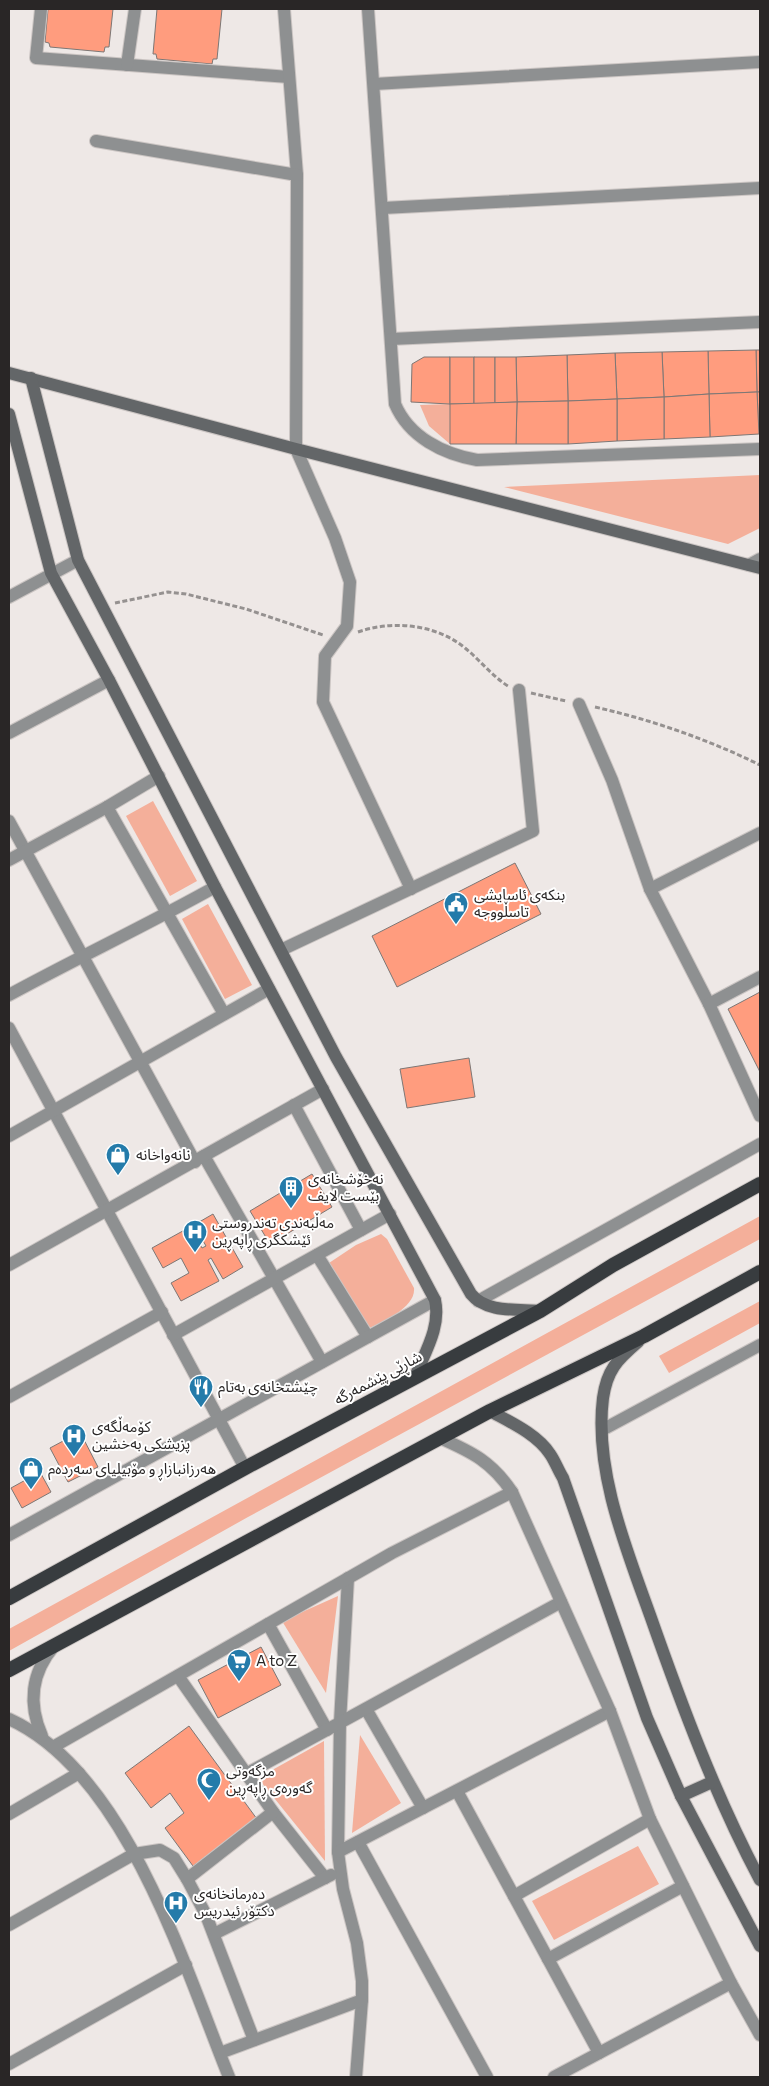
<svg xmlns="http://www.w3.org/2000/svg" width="769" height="2086" viewBox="0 0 769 2086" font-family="Commissioner,'Noto Sans Arabic',sans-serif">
	<rect width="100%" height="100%" fill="#eee8e6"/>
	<g fill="#f4af9a">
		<path d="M450,404V444L429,426L420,405Z"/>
		<path d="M760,475V528L728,544L504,487Z"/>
		<path d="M153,801L197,881L170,896L126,816Z"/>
		<path d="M208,904L252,985L225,999L182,919Z"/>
		<path d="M760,1216V1239L248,1517L9,1651V1629Z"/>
		<path d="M381,1234L387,1239L414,1288C416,1307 383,1322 369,1328L329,1263L356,1245Z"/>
		<path d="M760,1301V1323L669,1373L659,1356Z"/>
		<path d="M338,1596L326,1693L282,1621Z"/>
		<path d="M360,1735L401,1803L352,1833Z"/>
		<path d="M324,1741L325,1861L258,1778Z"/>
		<path d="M638,1846L659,1884L554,1940L532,1901Z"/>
	</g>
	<g fill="#ff9c7e" stroke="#7d7775">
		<path d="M48,9H113L109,47H105L104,52L50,47L49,43L45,42Z"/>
		<path d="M157,9H222L217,59H213L212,64L157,59L156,54H153Z"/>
		<path d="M756,350H760V392H757Z"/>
		<path d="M756,350L757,392L709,394L708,351Z"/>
		<path d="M708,351L709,394L664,397L662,352Z"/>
		<path d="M662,352L664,397L617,399L615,353Z"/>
		<path d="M615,353L617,399L568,401L567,355Z"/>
		<path d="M567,355L568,401L517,402L516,357Z"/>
		<path d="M424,357H450V404L411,402L412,364Z"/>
		<rect x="450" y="357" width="24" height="47"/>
		<path d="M474,357H495V403L474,404Z"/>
		<path d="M495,357H516L517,402L495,403Z"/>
		<path d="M757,392H760V434H759Z"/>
		<path d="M757,392L759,434L710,437L709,394Z"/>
		<path d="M709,394L710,437L664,439V397Z"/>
		<path d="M664,397V439L617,441V399Z"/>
		<path d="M617,399V441L568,444V401Z"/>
		<path d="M568,401V444H516L517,402Z"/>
		<path d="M517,402L516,444H450V404Z"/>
		<path d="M515,863L541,914L397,987L372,936Z"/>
		<path d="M760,992V1072L728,1009Z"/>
		<path d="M469,1058L475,1097L407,1108L400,1069Z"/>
		<path d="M312,1174L332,1207L270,1244L250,1211Z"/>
		<path d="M213,1214L243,1267L223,1279L211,1258L208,1260L219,1281L181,1301L171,1283L189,1273L181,1258L163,1268L152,1248L190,1227L202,1248L206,1246L194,1225Z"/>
		<path d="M80,1432L98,1467L68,1482L50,1448Z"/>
		<path d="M40,1472L51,1492L22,1508L11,1488Z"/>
		<path d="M261,1647L281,1685L218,1718L198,1680Z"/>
		<path d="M189,1726L257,1819L193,1866L165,1828L184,1813L170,1793L151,1808L125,1773Z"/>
	</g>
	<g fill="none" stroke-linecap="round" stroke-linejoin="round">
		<defs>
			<g id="minor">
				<path d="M41,9L36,58L289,77"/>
				<path d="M284,9L297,175L296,449L335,538L350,582L347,626L325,656L323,702L411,889"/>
				<path d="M368,9L395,404C409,437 443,454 477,460L760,449"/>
				<path d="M127,65L135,9"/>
				<path d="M374,84L760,62"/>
				<path d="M96,141L297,175"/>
				<path d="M383,208L760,188"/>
				<path d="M391,339L760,322"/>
				<path d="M749,565L760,559"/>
				<path d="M9,597L78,560"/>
				<path d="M579,704L612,780L650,889L709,1004L760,1116"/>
				<path d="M9,733L109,680"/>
				<path d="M107,807L224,1014"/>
				<path d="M9,821L195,1162"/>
				<path d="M9,860L107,807L159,776"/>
				<path d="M650,889L760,833"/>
				<path d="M281,950L533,831L519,690"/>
				<path d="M9,995C77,958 147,925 215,887"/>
				<path d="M709,1004L760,977"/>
				<path d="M9,1028L245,1468"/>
				<path d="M294,1105L361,1230"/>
				<path d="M9,1136L269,989"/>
				<path d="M204,1156L322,1362"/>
				<path d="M317,1255L368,1337"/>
				<path d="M9,1265L323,1089"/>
				<path d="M478,1301L760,1144"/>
				<path d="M173,1335L390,1214"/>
				<path d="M9,1397L162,1312"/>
				<path d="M602,1430L760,1345"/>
				<path d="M9,1535L435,1300"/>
				<path d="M348,1578L340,1722L338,1852L343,1889L357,1943L362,1981V2000L356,2077"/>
				<path d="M268,1624L327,1730"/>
				<path d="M178,1676L273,1812L325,1878"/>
				<path d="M366,1709L423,1808"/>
				<path d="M53,1747L392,1553L512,1492"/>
				<path d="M246,1774L561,1602"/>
				<path d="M457,1791L599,2053"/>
				<path d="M9,1814L79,1773"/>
				<path d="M358,1842L487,2077"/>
				<path d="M338,1852L610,1711"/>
				<path d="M187,1879L273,1812"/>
				<path d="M514,1896L650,1819"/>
				<path d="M9,1925L134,1854L160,1850L174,1858L187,1879L206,1915L254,2040"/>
				<path d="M214,1934L331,1875"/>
				<path d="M548,1959L683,1886"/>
				<path d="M220,2053L362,2000"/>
				<path d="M9,2064L186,1965"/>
				<path d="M554,2077L731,1983"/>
			</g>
			<g id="tertiary">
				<path d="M440,1438C472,1452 492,1462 512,1492L610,1711L650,1819L731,1983L760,2035"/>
				<path d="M9,1719C126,1772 184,1966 229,2077"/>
				<path d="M42,1736C28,1704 31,1673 54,1646"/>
			</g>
			<g id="secondary">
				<path d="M9,373L296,449L760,568"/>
				<path d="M31,378L78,560L336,1057L471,1294C486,1313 518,1309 540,1311"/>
				<path d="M9,414L51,573L109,680L215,887L435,1300C441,1327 425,1352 415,1377"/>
				<path d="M638,1342C617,1360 607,1370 603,1398C594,1470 626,1548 650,1615C682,1706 715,1795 760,1880"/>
				<path d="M490,1411C510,1422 537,1434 550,1454C555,1461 558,1470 563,1478L647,1718L681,1796L760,1946"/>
				<path d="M681,1796L712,1782"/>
			</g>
			<g id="trunk">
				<path d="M9,1598L245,1468L540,1311L613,1265L760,1184"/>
				<path d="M9,1670L490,1411L644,1336L760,1272"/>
			</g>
		</defs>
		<use href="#minor" stroke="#cbc5c3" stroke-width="14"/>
		<use href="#tertiary" stroke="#cbc5c3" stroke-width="14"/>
		<use href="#secondary" stroke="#cbc5c3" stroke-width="14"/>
		<use href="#trunk" stroke="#cbc5c3" stroke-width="16"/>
		<g stroke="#959190" stroke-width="3" stroke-dasharray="5 2.5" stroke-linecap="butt">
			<path d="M115,603L168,592L186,594L246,609L323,635"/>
			<path d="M358,632C392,620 436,624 465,648C480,660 492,676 508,686"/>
			<path d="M531,693L566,701"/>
			<path d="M595,707C652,720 707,739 760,765"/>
		</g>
		<use href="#minor" stroke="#8e9091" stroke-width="12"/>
		<use href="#tertiary" stroke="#8e9091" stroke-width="12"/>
		<use href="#secondary" stroke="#636668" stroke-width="12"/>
		<use href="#trunk" stroke="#383c3f" stroke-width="14"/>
	</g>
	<defs>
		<symbol id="civic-pin" viewBox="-11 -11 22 30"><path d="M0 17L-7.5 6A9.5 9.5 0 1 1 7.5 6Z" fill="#247baa" stroke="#fff"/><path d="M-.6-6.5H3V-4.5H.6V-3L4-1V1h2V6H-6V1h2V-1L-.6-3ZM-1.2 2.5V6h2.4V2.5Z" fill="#fff"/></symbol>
		<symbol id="shop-pin" viewBox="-11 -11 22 30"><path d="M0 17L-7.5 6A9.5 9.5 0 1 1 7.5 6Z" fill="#247baa" stroke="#fff"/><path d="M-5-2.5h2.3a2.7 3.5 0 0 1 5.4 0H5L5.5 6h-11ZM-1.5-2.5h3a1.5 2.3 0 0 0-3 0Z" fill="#fff"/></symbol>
		<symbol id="building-pin" viewBox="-11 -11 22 30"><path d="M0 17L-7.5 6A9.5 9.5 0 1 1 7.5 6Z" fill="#247baa" stroke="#fff"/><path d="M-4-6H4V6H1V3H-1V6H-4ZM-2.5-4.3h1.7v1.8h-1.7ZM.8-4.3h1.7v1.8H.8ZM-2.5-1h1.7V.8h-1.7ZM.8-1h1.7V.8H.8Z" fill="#fff"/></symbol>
		<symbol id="hospital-pin" viewBox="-11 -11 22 30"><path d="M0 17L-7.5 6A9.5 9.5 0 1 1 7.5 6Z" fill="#247baa" stroke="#fff"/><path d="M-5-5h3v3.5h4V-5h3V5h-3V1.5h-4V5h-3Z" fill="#fff"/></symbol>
		<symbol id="restaurant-pin" viewBox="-11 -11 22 30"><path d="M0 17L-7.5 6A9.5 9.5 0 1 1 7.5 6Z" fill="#247baa" stroke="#fff"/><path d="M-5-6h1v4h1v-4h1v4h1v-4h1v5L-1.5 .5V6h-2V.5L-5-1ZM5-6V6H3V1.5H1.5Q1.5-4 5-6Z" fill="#fff"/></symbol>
		<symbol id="supermarket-pin" viewBox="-11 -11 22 30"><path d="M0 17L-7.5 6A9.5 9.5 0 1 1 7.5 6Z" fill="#247baa" stroke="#fff"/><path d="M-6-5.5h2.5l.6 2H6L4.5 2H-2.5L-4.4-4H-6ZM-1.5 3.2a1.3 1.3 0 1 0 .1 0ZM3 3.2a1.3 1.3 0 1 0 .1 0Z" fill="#fff"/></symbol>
		<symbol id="mosque-pin" viewBox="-11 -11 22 30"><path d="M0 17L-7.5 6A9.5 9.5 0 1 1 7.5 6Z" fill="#247baa" stroke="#fff"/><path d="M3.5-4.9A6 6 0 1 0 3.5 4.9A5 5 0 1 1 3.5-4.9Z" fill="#fff"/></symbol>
	</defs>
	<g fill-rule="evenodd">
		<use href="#civic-pin" x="442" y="890" width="28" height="38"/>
		<use href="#shop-pin" x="104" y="1141" width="28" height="38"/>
		<use href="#building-pin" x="277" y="1174" width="28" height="38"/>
		<use href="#hospital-pin" x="181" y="1218" width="28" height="38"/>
		<use href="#restaurant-pin" x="187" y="1373" width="28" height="38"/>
		<use href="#hospital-pin" x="60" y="1422" width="28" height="38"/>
		<use href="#shop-pin" x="17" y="1455" width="28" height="38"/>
		<use href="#supermarket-pin" x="225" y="1647" width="28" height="38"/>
		<use href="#mosque-pin" x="195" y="1766" width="28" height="38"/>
		<use href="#hospital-pin" x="162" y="1889" width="28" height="38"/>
	</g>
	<g text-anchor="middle" stroke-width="4" stroke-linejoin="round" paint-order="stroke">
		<g font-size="15" fill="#292626" stroke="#fff" text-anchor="start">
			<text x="474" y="900">بنکەی ئاسایشی<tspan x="474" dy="17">تاسڵووجە</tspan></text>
			<text x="136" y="1160">نانەواخانە</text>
			<text x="308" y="1184">نەخۆشخانەی<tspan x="308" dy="17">بێست لایف</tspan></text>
			<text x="212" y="1228">مەڵبەندی تەندروستی<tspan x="212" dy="17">ئێشکگری ڕاپەڕین</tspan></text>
			<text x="218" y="1392">چێشتخانەی بەتام</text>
			<text x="92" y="1432">کۆمەڵگەی<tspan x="92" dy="17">پزیشکی بەخشین</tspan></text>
			<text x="48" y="1474">هەرزانبازاڕ و مۆبیلیای سەردەم</text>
			<text x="256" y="1666">A to Z</text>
			<text x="226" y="1776">مزگەوتی<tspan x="226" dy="17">گەورەی ڕاپەڕین</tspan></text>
			<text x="194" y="1899">دەرمانخانەی<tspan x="194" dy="17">دکتۆر ئیدریس</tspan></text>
		</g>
		<g font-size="15" fill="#292626" stroke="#fff">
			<text transform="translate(378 1378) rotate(-28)" y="5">شاڕێی پێشمەرگە</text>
		</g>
	</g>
	<rect width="769" height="2086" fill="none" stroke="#292626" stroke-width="20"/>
</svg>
